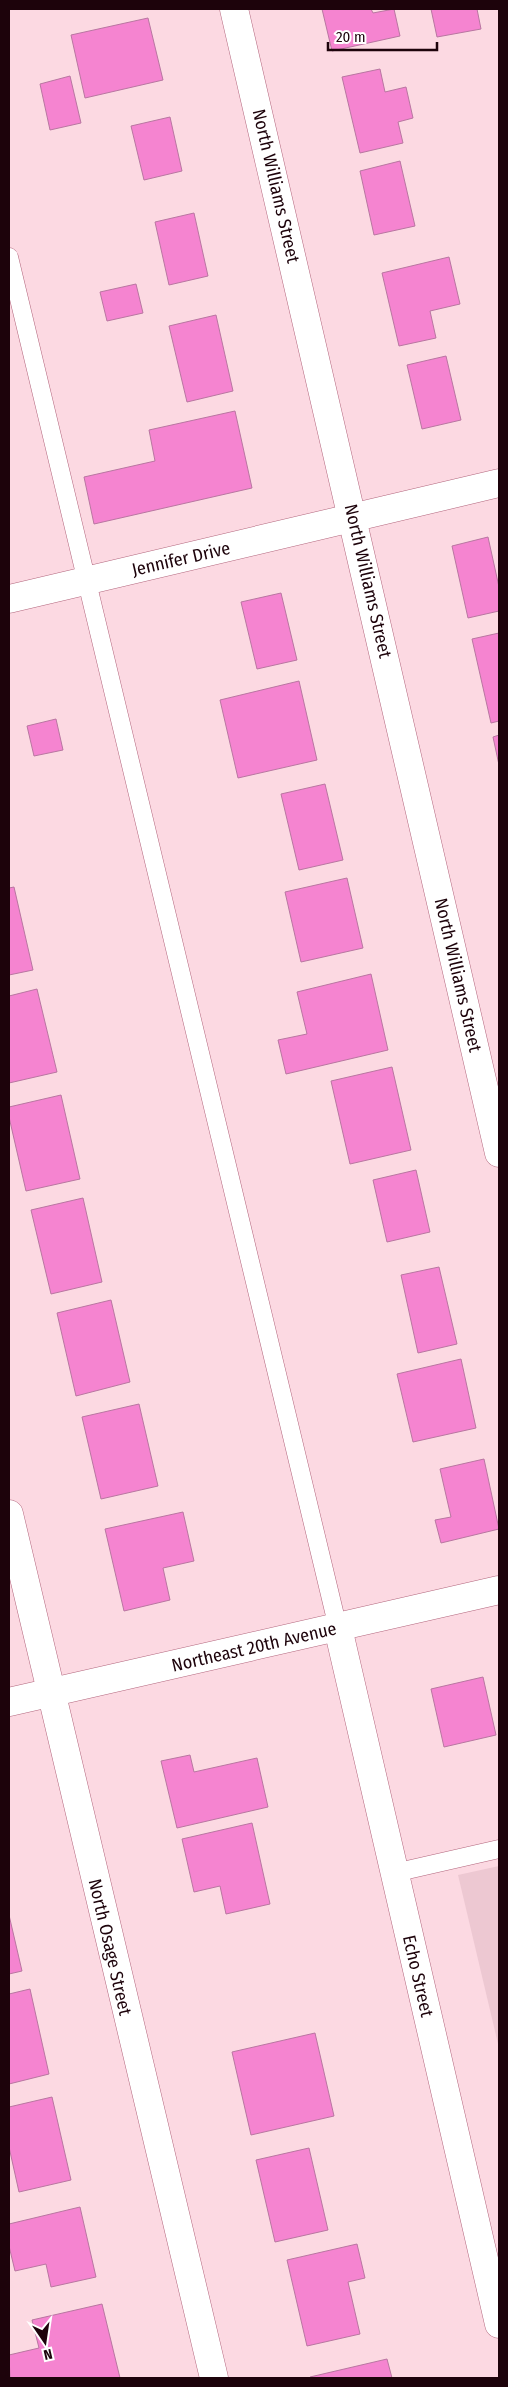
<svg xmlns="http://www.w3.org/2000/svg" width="508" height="2387" viewBox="0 0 508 2387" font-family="'Fira Sans Condensed',sans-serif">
	<rect width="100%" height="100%" fill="#fcd9e2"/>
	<path fill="#edc8d2" d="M499,1866V2048L458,1875Z"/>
	<g fill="#f584d0" stroke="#b976a1">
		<path d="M322,9H371L373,13L394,9L400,36L332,51Z"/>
		<path d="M431,9H477L481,29L437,37Z"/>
		<path d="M148,18L163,80L85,98L71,35Z"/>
		<path d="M380,69L385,92L406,87L413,118L398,122L403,143L360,153L342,77Z"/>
		<path d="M70,76L81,123L50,130L40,84Z"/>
		<path d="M170,117L182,171L144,180L131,126Z"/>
		<path d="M400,161L415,226L374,235L360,171Z"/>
		<path d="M194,213L208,276L169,285L155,222Z"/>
		<path d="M449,257L460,304L430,311L436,338L399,346L382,273Z"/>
		<path d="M136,284L143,313L107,321L100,292Z"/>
		<path d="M216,315L233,391L187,402L169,326Z"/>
		<path d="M446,356L461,420L422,429L407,365Z"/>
		<path d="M235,411L252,488L94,524L84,477L155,461L149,430Z"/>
		<path d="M488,537L499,587V611L468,618L452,546Z"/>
		<path d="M281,593L297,660L257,669L241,602Z"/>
		<path d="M499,633V721L491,723L472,639Z"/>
		<path d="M299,681L317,760L238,778L220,700Z"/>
		<path d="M56,719L63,750L34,756L27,726Z"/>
		<path d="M499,735V765L493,737Z"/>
		<path d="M325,784L343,860L299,870L281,794Z"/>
		<path d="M347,878L363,948L301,962L285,892Z"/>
		<path d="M14,887L33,970L9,975V888Z"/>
		<path d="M371,974L388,1050L286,1074L278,1040L307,1034L297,992Z"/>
		<path d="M37,989L57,1072L9,1083V996Z"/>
		<path d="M392,1067L411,1150L350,1164L331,1081Z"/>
		<path d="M61,1095L80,1179L26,1191L9,1117V1107Z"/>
		<path d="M416,1170L430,1232L387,1242L373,1180Z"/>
		<path d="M83,1198L102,1282L51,1294L31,1210Z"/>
		<path d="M439,1267L457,1344L418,1353L401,1275Z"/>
		<path d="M111,1300L130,1382L76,1396L57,1313Z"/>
		<path d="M461,1359L476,1428L413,1442L397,1374Z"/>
		<path d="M139,1404L158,1486L101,1499L82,1417Z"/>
		<path d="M484,1459L499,1529L441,1543L435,1520L451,1517L440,1469Z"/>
		<path d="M183,1512L194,1561L163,1568L170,1600L124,1611L105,1529Z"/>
		<path d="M483,1677L496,1735L444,1747L431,1689Z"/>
		<path d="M190,1755L194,1772L257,1758L268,1807L177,1828L161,1761Z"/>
		<path d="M252,1823L270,1904L226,1914L220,1886L194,1892L182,1839Z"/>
		<path d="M9,1915L22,1971L9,1974Z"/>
		<path d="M30,1989L49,2074L9,2084V1994Z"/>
		<path d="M315,2033L334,2116L251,2135L232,2052Z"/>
		<path d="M52,2097L71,2180L19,2192L9,2147V2107Z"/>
		<path d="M309,2148L328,2230L275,2242L256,2160Z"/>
		<path d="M80,2207L96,2277L51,2287L46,2264L15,2271L9,2246V2224Z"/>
		<path d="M357,2244L365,2278L348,2282L360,2334L307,2346L287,2260Z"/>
		<path d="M102,2304L120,2378H10L9,2355L39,2348L32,2320Z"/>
		<path d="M387,2359L392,2378H310V2377Z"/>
	</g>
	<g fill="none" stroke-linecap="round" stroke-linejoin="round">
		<defs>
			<g id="lane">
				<path d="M9,257L338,1628"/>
				<path d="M394,1873L499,1849"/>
			</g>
			<g id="street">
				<path d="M234,9L499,1153"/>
				<path d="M9,599L499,483"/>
				<path d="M9,1514L214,2378"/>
			</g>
			<g id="secondary">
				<path d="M338,1628L499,2324"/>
				<path d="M9,1702L499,1590"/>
			</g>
		</defs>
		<use href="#lane" stroke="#b2667d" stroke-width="19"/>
		<use href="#street" stroke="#b2667d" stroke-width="29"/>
		<use href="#secondary" stroke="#b2667d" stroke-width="29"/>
		<use href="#lane" stroke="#fff" stroke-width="18"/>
		<use href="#street" stroke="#fff" stroke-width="28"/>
		<use href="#secondary" stroke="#fff" stroke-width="28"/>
	</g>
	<g text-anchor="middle" stroke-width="4" stroke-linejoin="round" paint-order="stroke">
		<g font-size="18" fill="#1d030b" stroke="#fff">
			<text transform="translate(276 186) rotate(77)" y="6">North Williams Street</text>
			<text transform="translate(181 559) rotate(-13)" y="6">Jennifer Drive</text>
			<text transform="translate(368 581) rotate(77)" y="6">North Williams Street</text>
			<text transform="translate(458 975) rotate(77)" y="6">North Williams Street</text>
			<text transform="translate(254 1647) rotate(-13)" y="6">Northeast 20th Avenue</text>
			<text transform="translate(110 1947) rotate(77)" y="6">North Osage Street</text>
			<text transform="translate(418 1976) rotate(77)" y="6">Echo Street</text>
		</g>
	</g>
	<rect width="508" height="2387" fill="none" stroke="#1d030b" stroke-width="20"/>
	<g transform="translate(45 2342) rotate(167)" stroke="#ffffff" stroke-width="4" paint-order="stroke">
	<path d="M0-4L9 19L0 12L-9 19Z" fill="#1d030b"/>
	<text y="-8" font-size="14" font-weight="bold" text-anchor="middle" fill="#1d030b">N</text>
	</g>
	<path d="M328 42v8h109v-8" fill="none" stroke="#1d030b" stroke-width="2.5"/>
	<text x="336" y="42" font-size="15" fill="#1d030b" stroke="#ffffff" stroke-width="4" paint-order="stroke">20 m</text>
</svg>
